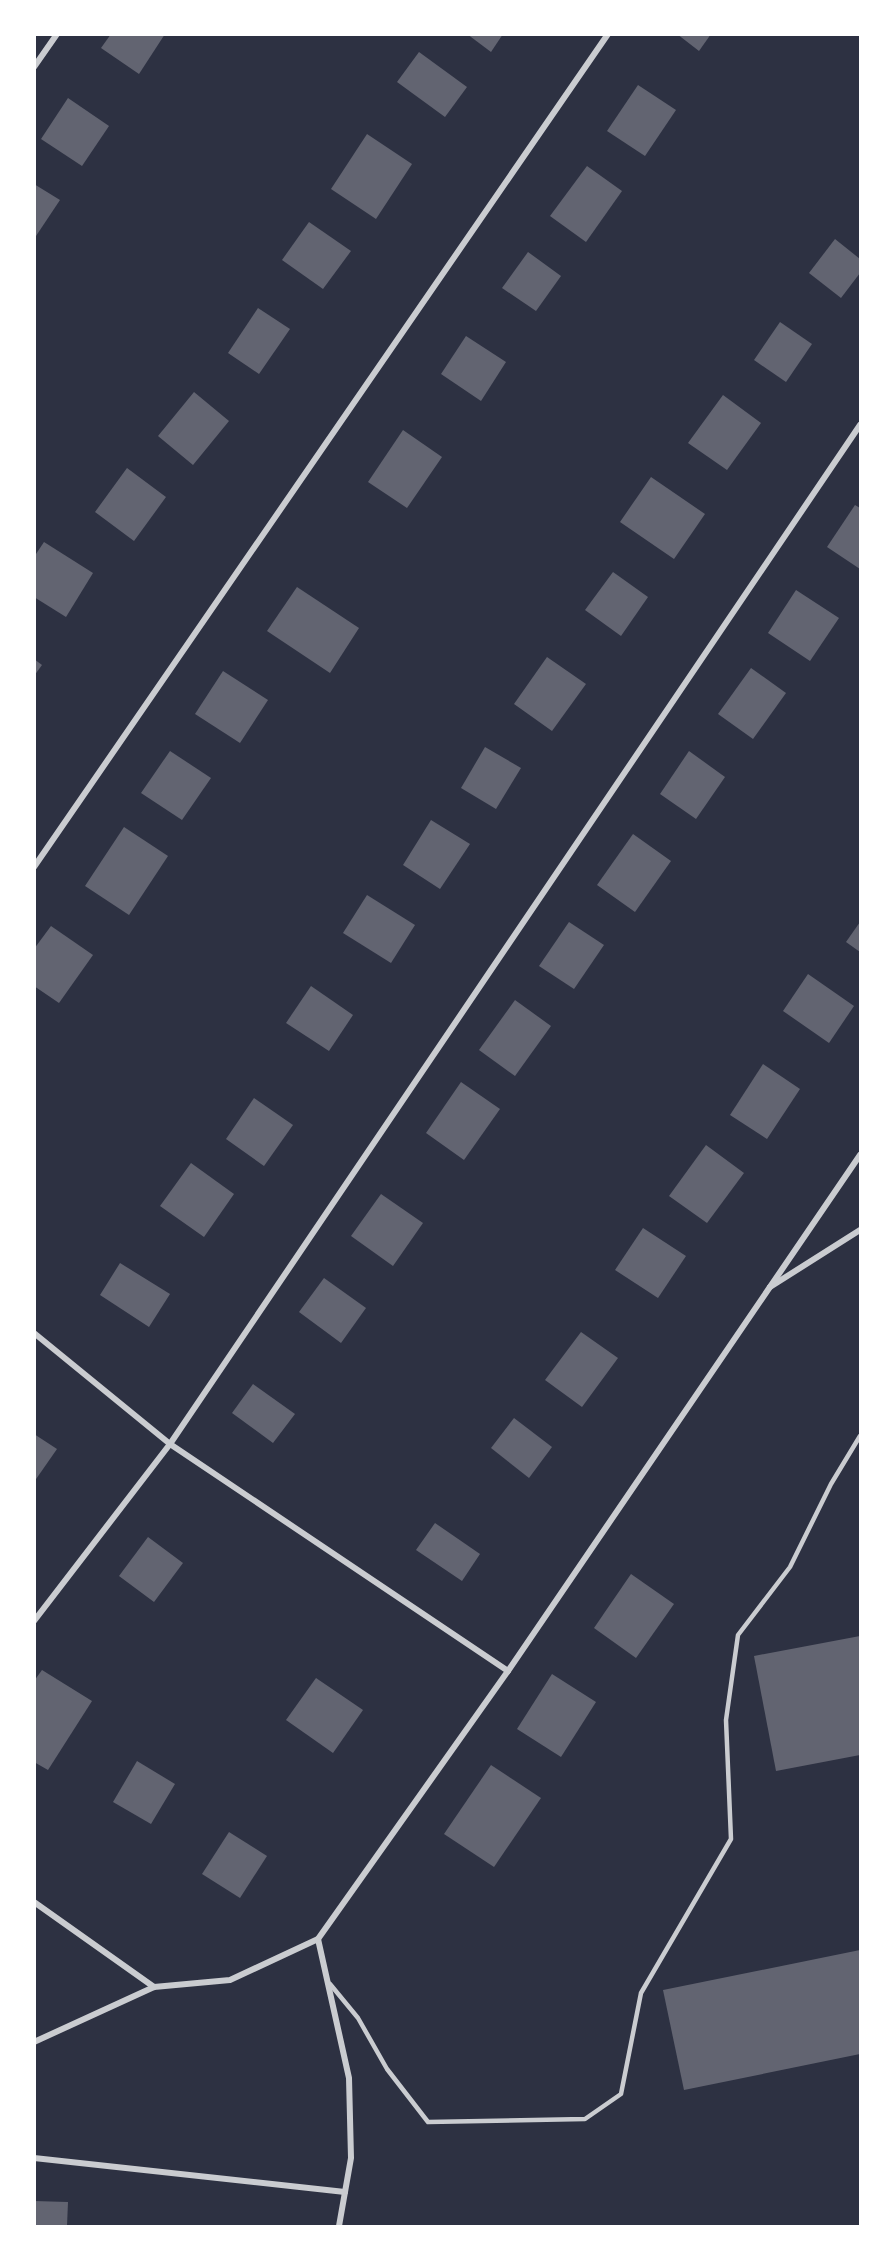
<svg xmlns="http://www.w3.org/2000/svg" width="895" height="2261" viewBox="0 0 895 2261" font-family="Lato,sans-serif">
	<rect width="100%" height="100%" fill="#2d3142"/>
	<g fill="#626471">
		<path d="M111,34H165L139,74L101,48Z"/>
		<path d="M467,34H503L491,52Z"/>
		<path d="M677,34H711L699,51Z"/>
		<path d="M419,52L467,87L445,117L397,82Z"/>
		<path d="M638,85L676,110L645,156L607,131Z"/>
		<path d="M68,98L109,126L82,166L41,139Z"/>
		<path d="M367,134L412,164L376,219L331,189Z"/>
		<path d="M587,166L622,191L586,242L550,216Z"/>
		<path d="M34,184L60,200L34,239Z"/>
		<path d="M309,222L351,251L323,289L282,260Z"/>
		<path d="M835,239L860,259V273L841,298L809,273Z"/>
		<path d="M528,252L561,276L536,311L502,288Z"/>
		<path d="M258,308L290,329L259,374L228,353Z"/>
		<path d="M780,322L812,344L786,382L754,360Z"/>
		<path d="M466,336L506,362L481,401L441,374Z"/>
		<path d="M194,392L229,421L193,465L158,436Z"/>
		<path d="M723,395L761,423L727,470L688,443Z"/>
		<path d="M403,430L442,457L407,508L368,482Z"/>
		<path d="M127,468L166,497L134,541L95,512Z"/>
		<path d="M651,477L705,514L674,559L620,522Z"/>
		<path d="M855,505L860,508V569L827,547Z"/>
		<path d="M44,542L93,573L66,617L34,597V557Z"/>
		<path d="M613,572L648,597L621,636L585,610Z"/>
		<path d="M297,587L359,628L330,673L267,631Z"/>
		<path d="M796,590L839,618L810,661L768,633Z"/>
		<path d="M547,657L586,684L552,731L514,704Z"/>
		<path d="M34,659L42,665L34,676Z"/>
		<path d="M751,668L786,693L753,739L718,714Z"/>
		<path d="M223,671L268,700L240,743L195,714Z"/>
		<path d="M485,747L521,768L496,809L461,788Z"/>
		<path d="M170,751L211,778L182,820L141,793Z"/>
		<path d="M689,751L725,777L696,819L660,794Z"/>
		<path d="M431,820L470,844L440,889L403,865Z"/>
		<path d="M124,827L168,856L129,915L85,886Z"/>
		<path d="M633,834L671,861L635,912L597,885Z"/>
		<path d="M367,895L415,925L391,963L343,933Z"/>
		<path d="M569,922L604,945L574,989L539,966Z"/>
		<path d="M860,922V952L846,942Z"/>
		<path d="M51,926L93,955L59,1003L34,986V949Z"/>
		<path d="M808,974L854,1006L829,1043L783,1011Z"/>
		<path d="M311,986L353,1015L329,1051L286,1023Z"/>
		<path d="M515,1000L551,1026L515,1076L479,1050Z"/>
		<path d="M763,1064L800,1089L767,1139L730,1115Z"/>
		<path d="M461,1082L500,1109L464,1160L426,1133Z"/>
		<path d="M254,1098L293,1125L264,1166L226,1139Z"/>
		<path d="M706,1145L744,1173L707,1223L669,1196Z"/>
		<path d="M191,1163L234,1194L204,1237L160,1206Z"/>
		<path d="M381,1194L423,1223L393,1266L351,1236Z"/>
		<path d="M643,1228L686,1256L658,1298L615,1270Z"/>
		<path d="M120,1263L170,1294L149,1327L100,1295Z"/>
		<path d="M324,1278L366,1308L341,1343L299,1312Z"/>
		<path d="M581,1332L618,1358L582,1407L545,1380Z"/>
		<path d="M253,1384L295,1414L273,1443L232,1413Z"/>
		<path d="M514,1418L552,1447L529,1478L491,1448Z"/>
		<path d="M34,1434L57,1449L34,1482Z"/>
		<path d="M435,1523L480,1554L462,1581L416,1550Z"/>
		<path d="M148,1537L183,1563L154,1602L119,1576Z"/>
		<path d="M631,1574L674,1604L636,1658L594,1628Z"/>
		<path d="M860,1636V1755L776,1771L754,1656Z"/>
		<path d="M42,1670L92,1701L48,1770L34,1762V1681Z"/>
		<path d="M552,1674L596,1702L561,1757L517,1729Z"/>
		<path d="M316,1678L363,1710L333,1753L286,1720Z"/>
		<path d="M137,1761L175,1784L151,1824L113,1802Z"/>
		<path d="M491,1765L541,1798L494,1867L444,1834Z"/>
		<path d="M229,1832L267,1856L240,1898L202,1874Z"/>
		<path d="M860,1950V2054L684,2090L663,1990Z"/>
		<path d="M34,2201L68,2202L67,2226H34Z"/>
	</g>
	<g fill="none" stroke-linecap="round" stroke-linejoin="round">
		<path stroke="#caccd0" stroke-width="4.5" d="M330,1984L358,2018L387,2069L428,2122L585,2119L621,2094L641,1993L731,1839L726,1720L738,1635L790,1567L831,1484L860,1436"/>
		<g stroke="#caccd0" stroke-width="6">
			<path d="M34,67L57,34"/>
			<path d="M34,867L608,34"/>
			<path d="M770,1287L860,1230"/>
			<path d="M34,1333L170,1444L508,1671"/>
			<path d="M34,1621L170,1444L860,425"/>
			<path d="M34,1902L154,1987"/>
			<path d="M318,1939L349,2078L351,2158L339,2226"/>
			<path d="M34,2042L154,1987L230,1980L318,1939L508,1671L860,1155"/>
			<path d="M34,2158L345,2192"/>
		</g>
	</g>
	<rect width="895" height="2261" fill="none" stroke="#ffffff" stroke-width="72"/>
</svg>
